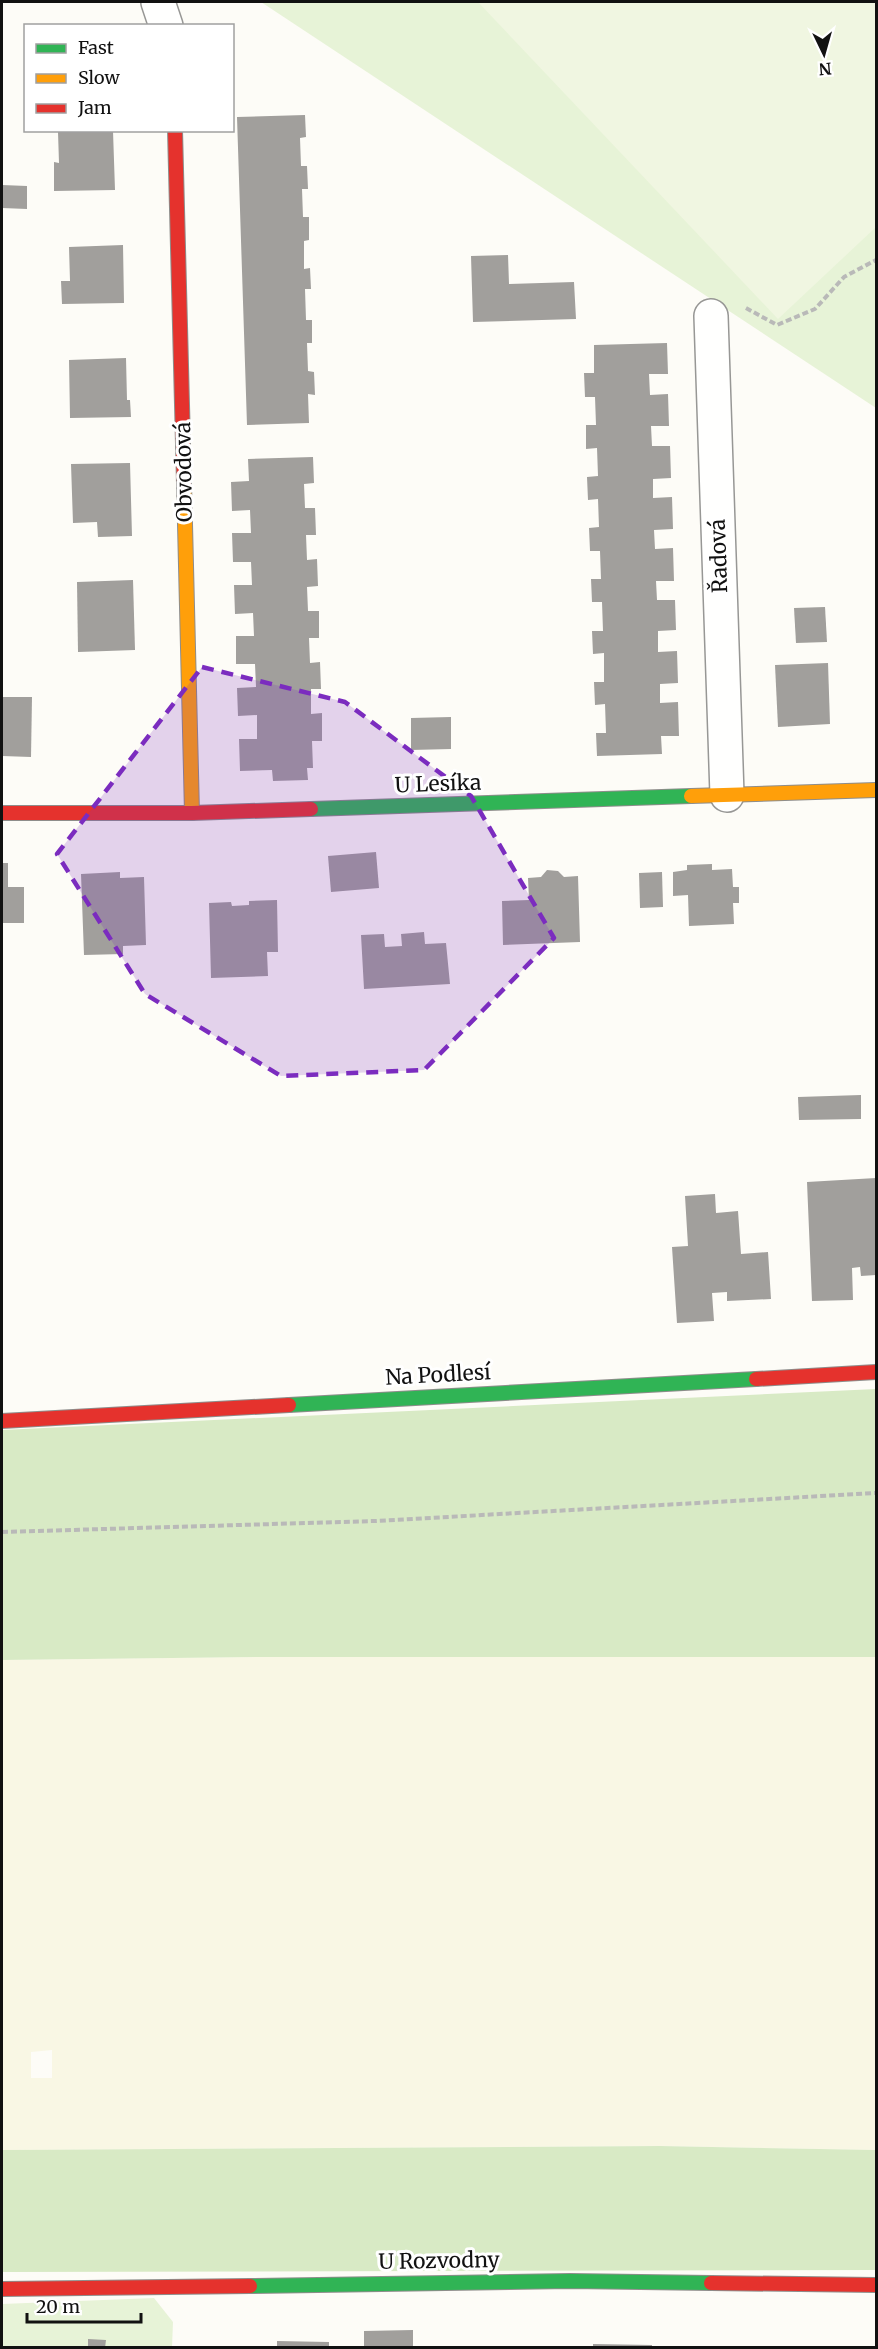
<svg xmlns="http://www.w3.org/2000/svg" width="878" height="2349" viewBox="0 0 878 2349" font-family="Merriweather,serif">
	<rect width="100%" height="100%" fill="#fdfcf7"/>
	<path fill="#f9f7e4" fill-rule="evenodd" d="M260,1657H876V2150L660,2146L2,2150V1660ZM52,2050V2078H31V2052Z"/>
	<g fill="#e7f3d7">
		<path d="M261,2H876V408Z"/>
		<path d="M154,2298L173,2322L172,2347H2V2304Z"/>
	</g>
	<g fill="#d8eac5">
		<path d="M876,1389V1657H260L2,1660V1430Z"/>
		<path d="M660,2146L876,2150V2270L2,2272V2150Z"/>
	</g>
	<path fill="#f0f6e1" d="M478,2H876V227L778,319Z"/>
	<g fill="#a19f9c">
		<path d="M305,115L306,137L300,138L301,166H307L308,189H302L303,217H309V240L304,241V269L310,268L311,289H305L306,320H312V343H307L308,371L314,372L315,395L308,394L309,423L247,425L237,117Z"/>
		<path d="M113,131L115,190L54,191V162L59,163L58,132Z"/>
		<path d="M2,185L27,186V209L2,208Z"/>
		<path d="M123,245L124,303L62,304L61,281H70L69,247Z"/>
		<path d="M508,255L509,284L574,282L576,319L473,322L471,256Z"/>
		<path d="M667,343L668,374H649L650,395L668,394L669,426H651L652,446H670L671,478L653,479V498L672,497L673,529L654,530L655,549L673,548L674,581H656L657,600H675L676,630L658,631V652L677,651L678,683L660,684V703L678,702L679,736H661L662,754L597,756L596,733H606L605,704L595,705L594,682H604V653L593,654L592,631H603L602,602H592L591,579H601L600,551H590L589,528L599,527L598,499L588,500L587,477L598,476L597,448L586,449V425H596L595,397H585L584,373H594V345Z"/>
		<path d="M126,358L127,400H130L131,417L70,418L69,360Z"/>
		<path d="M313,457L314,483L304,484L305,508H315L316,535H306L307,560L317,559L318,586L307,587L308,611H319V638H309L310,663L320,662L321,689H311V714L322,713V741H312L313,768H307L308,780L273,781L272,770L240,771L239,739H257V715L238,716L237,688L256,687L255,664H236V636H254L253,613L235,614L234,585H252L251,562H233L232,533H251L250,510L232,511L231,482L249,481L248,459Z"/>
		<path d="M130,463L132,536L98,537L97,522L73,523L71,464Z"/>
		<path d="M133,580L135,650L78,652L77,582Z"/>
		<path d="M825,607L827,642L796,643L794,608Z"/>
		<path d="M828,663L830,724L778,727L775,665Z"/>
		<path d="M2,697H32L31,757L2,756Z"/>
		<path d="M451,717V749L411,750V718Z"/>
		<path d="M376,852L379,888L331,892L328,856Z"/>
		<path d="M2,863H8V887H24V923H2Z"/>
		<path d="M712,864V870L732,869L733,887H739V903H733L734,924L689,926L688,895L673,896V872L687,870V865Z"/>
		<path d="M547,870L558,871L564,877L578,876L580,942L503,945L502,901L529,900L528,878L541,877Z"/>
		<path d="M120,872V878L144,877L146,945L123,946V954L84,955L81,874Z"/>
		<path d="M662,872L663,907L640,908L639,873Z"/>
		<path d="M277,900L278,952H267L268,976L211,978L209,903L231,902L232,906L249,905V901Z"/>
		<path d="M424,932L425,944L446,943L450,984L364,989L361,935L384,934L385,947L402,946L401,934Z"/>
		<path d="M861,1095V1119L799,1120L798,1097Z"/>
		<path d="M876,1178V1275L861,1276L860,1267L852,1268L853,1300L812,1301L807,1182Z"/>
		<path d="M715,1194L716,1213L738,1211L741,1254L768,1252L771,1299L727,1301V1292L712,1293L714,1321L677,1323L672,1247L688,1246L685,1196Z"/>
		<path d="M413,2330V2348H364V2331Z"/>
		<path d="M88,2339L106,2340L105,2348H88Z"/>
		<path d="M277,2341L329,2342V2348H277Z"/>
		<path d="M593,2344L652,2345V2348H593Z"/>
	</g>
	<g fill="none" stroke-linecap="round" stroke-linejoin="round">
		<defs>
			<g id="street">
				<path d="M158,2L166,26"/>
				<path d="M711,316L727,795"/>
			</g>
			<g id="fast">
				<path d="M311,809L691,796"/>
				<path d="M289,1405L756,1379"/>
				<path d="M250,2286L570,2281L711,2283"/>
			</g>
			<g id="slow">
				<path d="M184,483L192,813"/>
				<path d="M691,796L876,790"/>
			</g>
			<g id="jam">
				<path d="M175,130L184,483"/>
				<path d="M2,813H192L311,809"/>
				<path d="M756,1379L876,1372"/>
				<path d="M2,1421L289,1405"/>
				<path d="M711,2283L876,2285"/>
				<path d="M2,2289L250,2286"/>
			</g>
		</defs>
		<use href="#street" stroke="#979795" stroke-width="36"/>
		<use href="#fast" stroke="#8e8d8b" stroke-width="16"/>
		<use href="#slow" stroke="#8e8d8b" stroke-width="16"/>
		<use href="#jam" stroke="#8e8d8b" stroke-width="16"/>
		<g stroke="#b9b9b8" stroke-width="4" stroke-dasharray="6 3" stroke-linecap="butt">
			<path d="M746,308L777,325L815,309L844,277L876,260"/>
			<path d="M2,1532L375,1521L876,1493"/>
		</g>
		<use href="#street" stroke="#fffffe" stroke-width="33"/>
		<use href="#fast" stroke="#30b455" stroke-width="14"/>
		<use href="#slow" stroke="#ff9f0a" stroke-width="14"/>
		<use href="#jam" stroke="#e5322d" stroke-width="14"/>
	</g>
	<path fill="#7b2cbf" fill-opacity="0.2" stroke="#7b2cbf" stroke-width="4.5" stroke-dasharray="12 8" stroke-linejoin="round" d="M202,667L345,702L471,796L554,938L424,1070L281,1076L145,994L57,854Z"/>
	<g text-anchor="middle" stroke-width="6" stroke-linejoin="round" paint-order="stroke">
		<g font-size="21" fill="#111" stroke="#fff">
			<text transform="translate(184 472) rotate(-91)" y="7">Obvodová</text>
			<text transform="translate(719 556) rotate(-92)" y="7">Řadová</text>
			<text transform="translate(438 784) rotate(-2)" y="7">U Lesíka</text>
			<text transform="translate(438 1375) rotate(-3)" y="7">Na Podlesí</text>
			<text transform="translate(439 2261) rotate(-1)" y="7">U Rozvodny</text>
		</g>
	</g>
	<rect width="878" height="2349" fill="none" stroke="#111111" stroke-width="6"/>
	<rect x="24" y="24" width="210" height="108" fill="#ffffff" stroke="#a0a0a0" stroke-width="1.5"/>
	<rect x="36" y="44" width="30" height="9" fill="#30b455" stroke="#a0a0a0" stroke-width="1.5"/>
	<text x="78" y="54" font-size="18" fill="#111111">Fast</text>
	<rect x="36" y="74" width="30" height="9" fill="#ff9f0a" stroke="#a0a0a0" stroke-width="1.5"/>
	<text x="78" y="84" font-size="18" fill="#111111">Slow</text>
	<rect x="36" y="104" width="30" height="9" fill="#e5322d" stroke="#a0a0a0" stroke-width="1.5"/>
	<text x="78" y="114" font-size="18" fill="#111111">Jam</text>
	<g transform="translate(824 54) rotate(175)" stroke="#ffffff" stroke-width="4.5" paint-order="stroke">
	<path d="M0-4.5L10 22L0 15L-10 22Z" fill="#111111"/>
	<text y="-9" font-size="16" font-weight="bold" text-anchor="middle" fill="#111111">N</text>
	</g>
	<path d="M27 2313v9h114v-9" fill="none" stroke="#111111" stroke-width="3"/>
	<text x="36" y="2313" font-size="18" fill="#111111" stroke="#ffffff" stroke-width="4.5" paint-order="stroke">20 m</text>
</svg>
